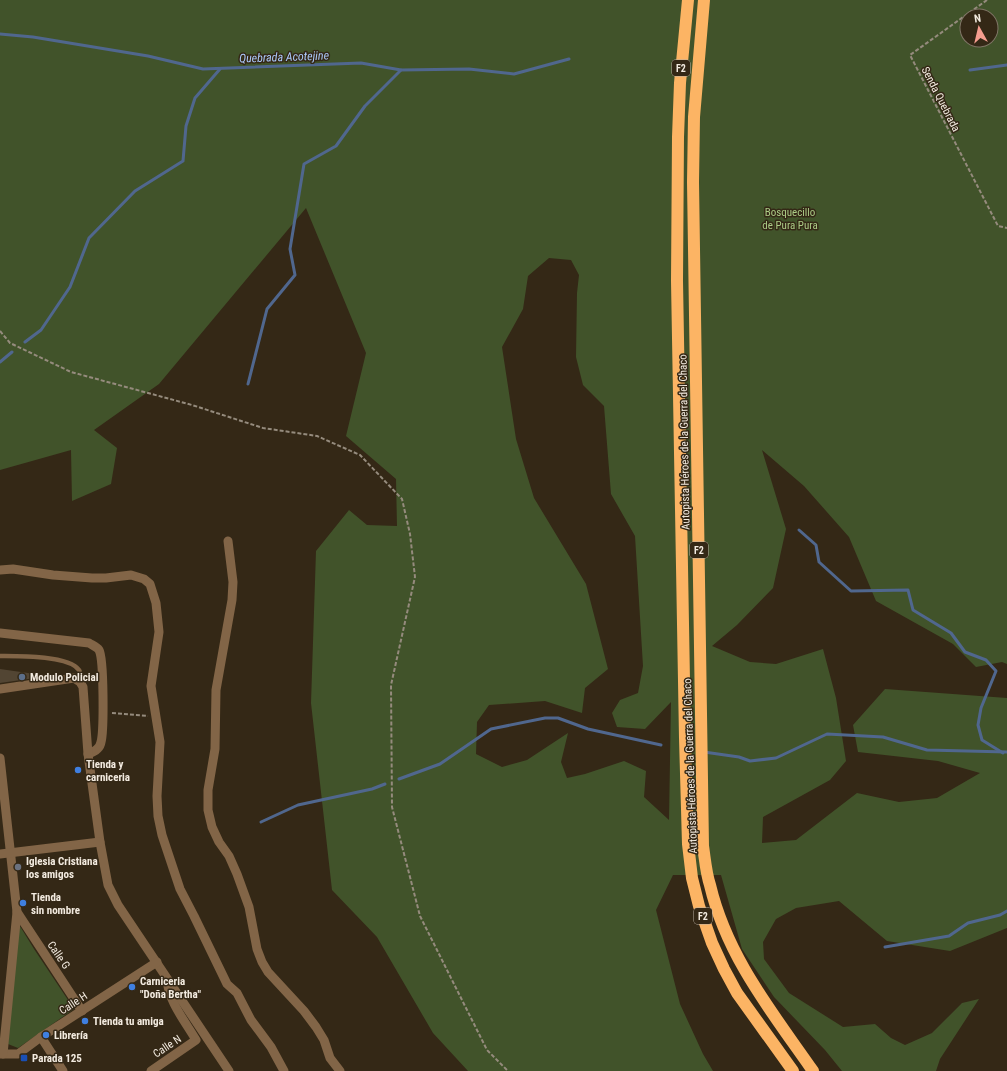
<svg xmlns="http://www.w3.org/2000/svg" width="1007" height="1071" viewBox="0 0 1007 1071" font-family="'Roboto Condensed',sans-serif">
	<rect width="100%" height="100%" fill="#342816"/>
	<g fill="#41532a" fill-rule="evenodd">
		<path d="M0,0H1007V664L1002,662L976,667L953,644L876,601L849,537L804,486L762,450L786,529L773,588L737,625L712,646L750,662L776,664L823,649L836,698L846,761L830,780L763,817L762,843L796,840L857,793L899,802L937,798L980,773L938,761L858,752L853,725L885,689L1007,698V928L950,951L887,941L839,901L796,908L776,919L763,942L764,959L789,993L843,1027L875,1024L891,1038L905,1045L932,1033L962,1003L979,999L940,1059L936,1071H842L825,1050L774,997L742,949L721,875H673L656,910L680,1004L703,1054L713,1071H468L433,1033L377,937L332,890L311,703L316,551L349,510L367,525L397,526L396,479L346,436L366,353L306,208L159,384L94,430L117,448L111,484L72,501L71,450L0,470ZM967,16H991V40H967ZM549,258L571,260L579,275L577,293L576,357L583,385L604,406L611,494L635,536L643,666L638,693L620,700L612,713L617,727L645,729L671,702L669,820L644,797L646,771L624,761L585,774L567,778L561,762L568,733L527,760L502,767L476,754L477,722L489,705L545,701L582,713L585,688L608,669L586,584L534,498L516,439L502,347L523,309L528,276Z"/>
		<path d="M18,923L34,949L74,1009L18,1048L8,1044Z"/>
	</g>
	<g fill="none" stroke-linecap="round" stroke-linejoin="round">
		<g stroke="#50678e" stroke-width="3">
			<path d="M0,34L33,37L148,56L203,69L361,63L401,70L469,69L514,74L569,59"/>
			<path d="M970,70L1007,65"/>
			<path d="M25,342L41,330L70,287L89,238L135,191L183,161L186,126L195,98L220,69"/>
			<path d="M0,362L12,352"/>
			<path d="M248,384L267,309L295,275L290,249L304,164L336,146L365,106L401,70"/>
			<path d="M799,530L816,545L819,562L851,591L908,590L913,610L951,633L965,652L986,660L996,671L981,708L978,725L982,740L1003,753"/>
			<path d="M704,752L739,757L750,761L776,758L827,734L883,737L927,750L1007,752"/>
			<path d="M399,779L440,764L491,729L545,718H558L588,729L661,745"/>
			<path d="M261,822L298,805L372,789L385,784"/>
			<path d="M885,947L949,936L968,923L1000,915L1007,911"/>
		</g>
	</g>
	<path fill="#524533" d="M0,669L49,676L0,683Z"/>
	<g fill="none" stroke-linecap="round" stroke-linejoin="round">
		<g stroke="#958b7d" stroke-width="2" stroke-dasharray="4 2" stroke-linecap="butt">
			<path d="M987,0L910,55L998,226L1007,228"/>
			<path d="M0,331L10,343L71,372L192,405L263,428L317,436L360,455L402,499L410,534L415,577L391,685L392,807L420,916L487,1050L508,1071"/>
			<path d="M112,713L148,716"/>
		</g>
		<path stroke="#826547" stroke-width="4.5" d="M0,656C16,656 69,655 79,670C81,673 80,678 80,682"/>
		<g stroke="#826547" stroke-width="9">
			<path d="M228,541L233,582L232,600L216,690L215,749L208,790V810L212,827L219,842L229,856L237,874L249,907L257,949L262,962L268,972L304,1011L316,1027L324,1040L330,1058L340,1071"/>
			<path d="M0,570L13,569L53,575L92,578H106L131,575L144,579L150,584L156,603L159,632L151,686L160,742L157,796L158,816L162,835L180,889L194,916L227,984L237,993L251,1020L271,1047L284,1071"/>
			<path d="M0,633L89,643C92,645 97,647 99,650C104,659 104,731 101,742C100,749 94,752 88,754"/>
			<path d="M0,689L74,678L80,682L83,687L88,754L100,842L108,885L118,905L229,1071"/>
			<path d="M0,758L17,912L82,1011"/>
			<path d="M0,854L100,842"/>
			<path d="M41,1037L63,1071"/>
			<path d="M0,1054H18L41,1037L157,962"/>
			<path d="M3,1054L17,912"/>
			<path d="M151,1071L196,1040C185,1021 168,1001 167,979"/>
		</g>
		<g stroke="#fcb464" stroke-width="12">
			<path d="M688,0L680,83L678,137L677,281L685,738L688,844L692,878L699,906L712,943L724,969L737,993L793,1071"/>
			<path d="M704,0L694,117L693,182L703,846C705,859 706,873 710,885C727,957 772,1012 813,1071"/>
		</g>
	</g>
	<circle fill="#5c6f8a" stroke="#342816" stroke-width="1.5" cx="22" cy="677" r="4"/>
	<g fill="#3f7fe0" stroke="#342816" stroke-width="1.5">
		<circle cx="78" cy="770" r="4"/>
		<circle cx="23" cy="903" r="4"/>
		<circle cx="132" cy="987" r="4"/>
		<circle cx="85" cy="1021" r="4"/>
		<circle cx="46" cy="1035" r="4"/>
	</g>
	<circle fill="#6b7280" stroke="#342816" stroke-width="1.5" cx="18" cy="867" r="4"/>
	<rect fill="#1a4fb4" stroke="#342816" stroke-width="1.5" x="20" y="1054" width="8" height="8" rx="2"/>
	<g text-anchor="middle" stroke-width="3" stroke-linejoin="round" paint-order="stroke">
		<g fill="#342816" stroke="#bab0a3" stroke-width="1">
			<rect x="672" y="60" width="18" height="16" rx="3"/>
			<rect x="690" y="542" width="18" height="16" rx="3"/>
			<rect x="694" y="908" width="18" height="16" rx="3"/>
		</g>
		<g font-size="10" font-weight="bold" fill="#f3ebe0">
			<text x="681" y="72">F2</text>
			<text x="699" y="554">F2</text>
			<text x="703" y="920">F2</text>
		</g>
		<g font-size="11" fill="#f3ebe0" stroke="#342816">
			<text transform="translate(941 99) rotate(63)" y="4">Senda Quebrada</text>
			<text transform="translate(684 442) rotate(-91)" y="4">Autopista Héroes de la Guerra del Chaco</text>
			<text transform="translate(690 766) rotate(-92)" y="4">Autopista Héroes de la Guerra del Chaco</text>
			<text transform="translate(59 955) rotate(56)" y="4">Calle G</text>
			<text transform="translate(73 1003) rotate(-33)" y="4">Calle H</text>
			<text transform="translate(167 1046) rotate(-34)" y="4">Calle N</text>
		</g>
		<g font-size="11" fill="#abcb86" stroke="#342816">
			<text x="790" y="216">Bosquecillo<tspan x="790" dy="13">de Pura Pura</tspan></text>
		</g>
		<g font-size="11" font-weight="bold" fill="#f3ebe0" stroke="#342816" text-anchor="start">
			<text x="30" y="681">Modulo Policial</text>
			<text x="86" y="768">Tienda y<tspan x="86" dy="13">carniceria</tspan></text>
			<text x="26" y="865">Iglesia Cristiana<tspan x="26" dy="13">los amigos</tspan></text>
			<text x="31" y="901">Tienda<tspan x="31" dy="13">sin nombre</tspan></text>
			<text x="140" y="985">Carniceria<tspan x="140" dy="13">"Doña Bertha"</tspan></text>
			<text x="93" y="1025">Tienda tu amiga</text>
			<text x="54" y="1039">Librería</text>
			<text x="32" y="1062">Parada 125</text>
		</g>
		<g font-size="12" font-style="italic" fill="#accafc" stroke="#342816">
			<text transform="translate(284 57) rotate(-2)" y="4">Quebrada Acotejine</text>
		</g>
	</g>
	<g transform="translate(979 28) rotate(352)"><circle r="19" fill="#342816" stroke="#807667"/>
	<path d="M0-3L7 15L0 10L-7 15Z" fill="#f59d8f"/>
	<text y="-6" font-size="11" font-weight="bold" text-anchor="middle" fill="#f3ebe0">N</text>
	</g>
</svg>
